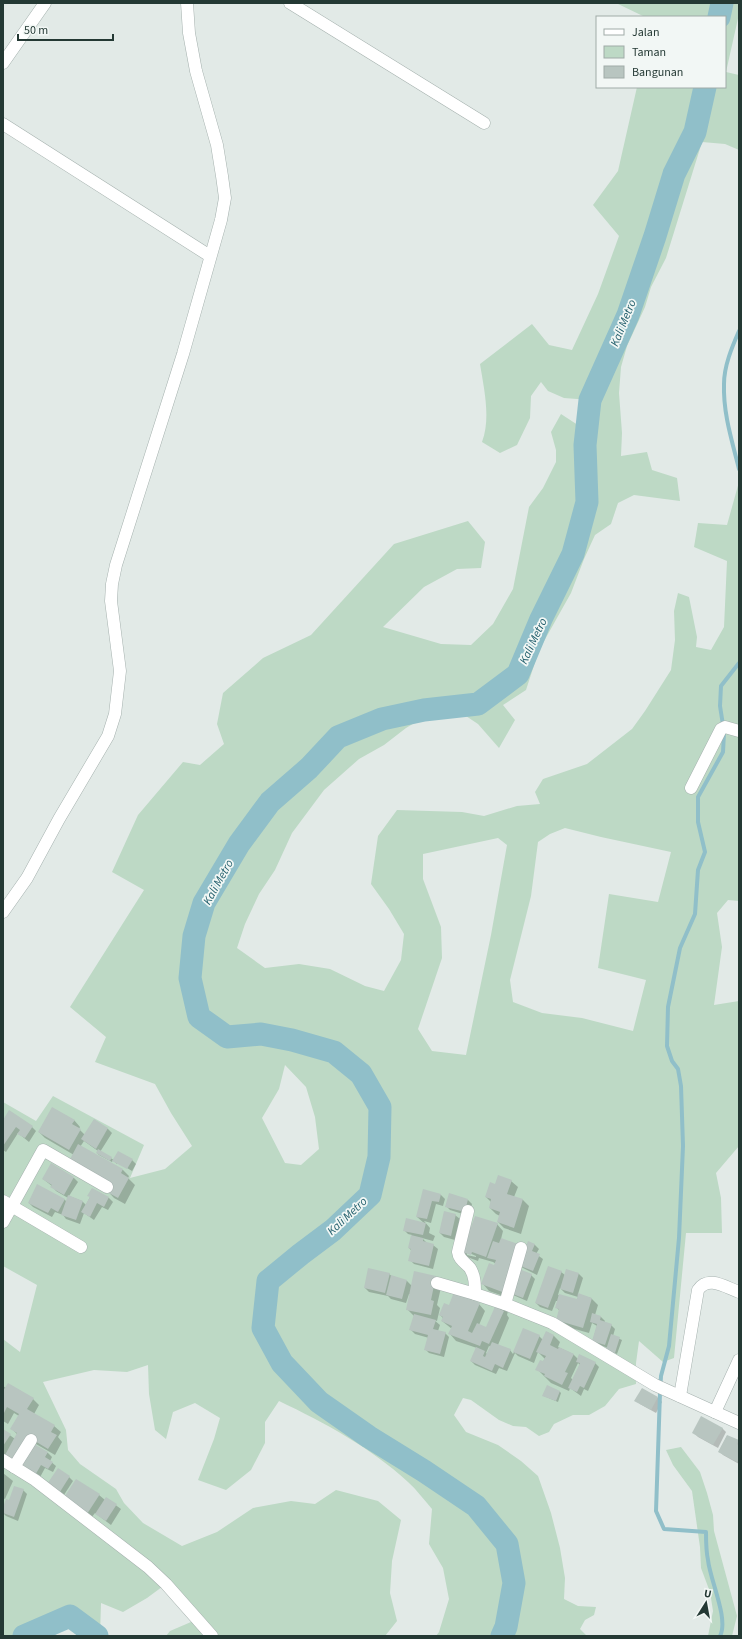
<svg xmlns="http://www.w3.org/2000/svg" width="742" height="1639" viewBox="0 0 742 1639" font-family="'Source Sans 3',sans-serif">
	<rect width="100%" height="100%" fill="#e2eae7"/>
	<g fill="#bdd9c5" fill-rule="evenodd">
		<path d="M616,3H739V14L726,72L739,75V150L725,144L702,142L666,258L651,287L645,307L627,346L621,367L619,393L622,433L621,456L647,452L652,470L677,478L680,501L634,495L618,503L611,524L595,535L584,559L571,593L539,650L526,690L503,705L515,720L499,748L478,724L460,712L436,710L406,728L384,745L359,759L324,790L292,833L275,870L259,894L245,924L237,948L265,968L299,964L330,969L365,986L384,991L401,960L404,934L389,909L371,884L378,836L397,810L462,812L484,816L517,806L540,804L535,792L543,779L587,764L632,729L645,711L671,670L675,640L674,611L678,593L689,597L697,637L696,647L711,650L724,627L727,561L694,547L698,523L727,525L739,482V901L728,900L717,913L722,947L714,1005L739,1001V1146L716,1173L721,1198L722,1233H686L674,1358L663,1362L639,1341L636,1363V1384L619,1389L605,1406L589,1415H573L554,1424L549,1432L539,1436L526,1427L513,1426L499,1420L471,1400L463,1398L454,1415L466,1432L498,1445L521,1461L538,1476L551,1513L560,1548L565,1578L564,1599L578,1606L596,1607L594,1615L585,1620L580,1629L587,1636H436L439,1632L449,1599L443,1568L429,1544L432,1509C424,1500 417,1490 408,1482C370,1447 325,1423 279,1401L265,1422V1443L251,1470L226,1490L198,1480L214,1439L220,1418L195,1403L173,1412L166,1439L155,1430L149,1394L148,1365L127,1372L94,1370L43,1382L66,1430L68,1450L80,1464L116,1489L124,1503L143,1523L182,1546L217,1532L253,1508L291,1501L315,1504L336,1490L378,1501L401,1520L392,1561L390,1593L397,1621L385,1636H166L170,1631L198,1619L166,1584L147,1598L123,1612L101,1603L100,1636H97L70,1616L28,1634L27,1636H3V1339L20,1352L37,1285L3,1266V1102L36,1121L53,1096L144,1145L130,1178L165,1169L192,1146L171,1113L155,1084L95,1062L106,1037L70,1007L144,890L112,872L138,815L183,762L200,765L224,744L217,724L223,693L263,658L311,635L394,544L468,521L485,542L481,568L457,569L424,587L383,627L441,644L471,645L493,624L513,589L529,507L543,488L556,462V450L551,432L561,414L587,431L590,400L564,398L548,391L541,382L531,396L530,418L517,445L500,453L482,442C491,418 484,389 480,364L532,324L549,345L572,350L598,294L619,236L593,205L618,171L637,87H725V17H645ZM565,828L601,837L671,852L658,902L609,894L598,968L646,980L633,1031L582,1018L542,1013L513,1002L510,980L531,896L538,842L550,834ZM498,838L507,845L491,935L466,1055L432,1051L418,1029L442,958L441,927L423,879V854ZM285,1065L306,1087L315,1117L319,1149L301,1165L285,1163L262,1118L279,1089Z"/>
		<path d="M681,1447L700,1472L707,1493L713,1515L714,1531L737,1616L732,1636H708L713,1611L710,1592L701,1568L700,1547L692,1491L673,1465L666,1450Z"/>
	</g>
	<g fill="#0003" fill-rule="evenodd">
		<path d="M74,1120L80,1127L79,1129L85,1135L94,1120L108,1129L112,1133L100,1152L114,1160H132L136,1164L131,1173L132,1171L117,1162V1164L113,1160L112,1162L99,1155L97,1153L98,1151L84,1141L80,1147L123,1170L129,1176L128,1178L135,1185L125,1204L114,1198L74,1155L45,1138L39,1132Z"/>
		<path d="M3,1122L32,1127L36,1131L29,1142L18,1133L6,1152L3,1150Z"/>
		<path d="M74,1178L78,1182L69,1196L82,1201L86,1205L90,1197L92,1189L109,1198L113,1202L108,1210L102,1207L94,1220L84,1213L80,1224L66,1219L63,1215L55,1212L52,1217L33,1207L29,1203L64,1199L67,1202L68,1198L56,1191L52,1186L43,1179Z"/>
		<path d="M511,1181L518,1187L514,1197L523,1200L529,1206L521,1234L504,1228L498,1222L500,1216L496,1214L490,1208L491,1202L486,1197L496,1185Z"/>
		<path d="M424,1191L441,1195L445,1199L443,1206L436,1204L431,1223L424,1221L430,1228L429,1233L435,1236L433,1241L422,1238L427,1243L433,1245L438,1249L433,1269L414,1264L410,1260L412,1251L409,1248L412,1235L408,1234L404,1230L424,1223L417,1217Z"/>
		<path d="M468,1200L472,1204L469,1216L450,1210L446,1206Z"/>
		<path d="M455,1215L460,1219L455,1240L444,1237L440,1233Z"/>
		<path d="M497,1224L503,1231L501,1239L520,1246L525,1250L534,1244L539,1249L536,1254L543,1259L537,1275L521,1267L520,1271L531,1275L535,1279L527,1301L513,1295L512,1299L489,1291L483,1284L496,1264L493,1262L479,1258L478,1261L467,1257L460,1251ZM467,1252L476,1256V1257L467,1255Z"/>
		<path d="M561,1272L565,1275L579,1274L583,1278L578,1294L591,1298L598,1305L595,1315L601,1317L605,1321L604,1323L611,1325L615,1329L613,1336L622,1340L617,1354L609,1351L608,1348L597,1344L593,1340L597,1326L592,1323L589,1333L564,1326L557,1320L560,1311L556,1307L558,1301H556L552,1311L540,1307L536,1303ZM560,1288L565,1293L578,1297L577,1300L558,1295Z"/>
		<path d="M389,1274L393,1277L407,1281L412,1286L436,1277L442,1283L437,1305L440,1308L437,1321L434,1320L440,1325L438,1331L445,1333L449,1337L444,1357L429,1353L425,1349L429,1338L415,1334L411,1330L414,1316L407,1309L410,1294H409L406,1303L391,1299L388,1296L369,1292L365,1288Z"/>
		<path d="M498,1303L508,1311L507,1315L509,1318L498,1345L510,1350L513,1354L524,1330L539,1336L543,1340L547,1332L554,1336L560,1342L558,1347L573,1354L578,1359L595,1363L599,1367L588,1391L584,1389L581,1396L570,1388L569,1391L551,1383L537,1369L545,1359L538,1352L534,1363L518,1356L515,1353L507,1371L499,1368L496,1374L475,1365L471,1361L477,1348L456,1341L450,1334L452,1329L442,1321L443,1318L440,1315L449,1306L479,1304L485,1311L479,1325L487,1328ZM489,1346L491,1347L488,1355L486,1353ZM578,1363L580,1365L573,1380L571,1378Z"/>
		<path d="M3,1386L6,1388L33,1399L39,1405L34,1414L54,1426L61,1432L58,1437L62,1442L55,1455L36,1444L35,1446L48,1453L52,1457L50,1461L56,1466L53,1472L45,1468L38,1481L3,1454V1430L15,1439L18,1435L12,1429L19,1416L14,1413L8,1424L3,1421Z"/>
		<path d="M642,1389L658,1398L662,1402L656,1413L640,1404L636,1400Z"/>
		<path d="M559,1391L561,1393L558,1402L544,1396Z"/>
		<path d="M722,1428L726,1432L718,1448L698,1437L694,1433Z"/>
		<path d="M727,1436L739,1442V1464L723,1455L719,1451Z"/>
		<path d="M3,1473L13,1481L5,1499L3,1498Z"/>
		<path d="M69,1477L73,1481L62,1498L51,1491Z"/>
		<path d="M23,1490L27,1494L18,1521L6,1516L3,1513V1510L10,1502Z"/>
		<path d="M99,1495L105,1500L106,1498L121,1509L111,1525L95,1513L91,1518L68,1503Z"/>
	</g>
	<g fill="none" stroke-linecap="round" stroke-linejoin="round">
		<g stroke="#90bfc9" stroke-width="4">
			<path d="M739,331C732,347 724,366 724,384C723,413 732,441 739,469"/>
			<path d="M723,725L720,706L721,686L739,663"/>
			<path d="M720,1636C729,1619 710,1580 708,1560C706,1551 706,1541 706,1532L664,1529L656,1511L660,1393L661,1376L669,1346L679,1238L683,1146L681,1086L678,1069L672,1061L667,1046L668,1007L680,948L695,914L698,870L705,852L698,822V797L723,752L724,733"/>
		</g>
		<g stroke="#90bfc9" stroke-width="23">
			<path d="M719,17L722,3"/>
			<path d="M24,1636L70,1616L97,1636"/>
			<path d="M502,1636L506,1627L514,1583L507,1544L476,1506L424,1471L369,1437L319,1402L282,1363L263,1328L268,1281L301,1254L333,1230L370,1195L379,1157L380,1107L361,1074L334,1052L292,1040L261,1034L227,1037L199,1017L190,978L194,936L204,903L239,844L270,802L309,768L338,737L382,719L424,710L478,704L518,674L541,619L573,554L587,502L585,445L590,400L628,315L655,236L674,174L695,132L705,87"/>
		</g>
	</g>
	<g fill="#b8c5c0">
		<path d="M52,1107L75,1120L72,1124L81,1129L69,1150L38,1132Z"/>
		<path d="M9,1110L33,1126L25,1138L17,1134L20,1130L16,1127L3,1146V1120Z"/>
		<path d="M94,1119L108,1128L96,1149L81,1139Z"/>
		<path d="M78,1144L123,1169L121,1173L129,1178L118,1198L107,1192L68,1163Z"/>
		<path d="M98,1149L112,1157L110,1161L96,1153Z"/>
		<path d="M118,1151L133,1159L127,1169L112,1161Z"/>
		<path d="M51,1163L74,1177L64,1195L50,1187L52,1185L42,1179Z"/>
		<path d="M498,1175L512,1180L507,1194L523,1199L514,1228L497,1222L500,1212L489,1208L491,1199L485,1197L490,1182L495,1184Z"/>
		<path d="M37,1184L65,1199L58,1212L51,1208L48,1213L28,1203Z"/>
		<path d="M92,1188L109,1197L104,1207L97,1203L90,1217L81,1212L90,1197L87,1196Z"/>
		<path d="M423,1189L441,1194L439,1202L432,1201L427,1219L416,1217Z"/>
		<path d="M449,1193L468,1199L465,1212L445,1207Z"/>
		<path d="M68,1195L83,1201L76,1220L61,1215Z"/>
		<path d="M444,1211L456,1214L451,1236L439,1233Z"/>
		<path d="M475,1216L498,1223L486,1257L472,1252L471,1255L459,1251L467,1226L471,1227Z"/>
		<path d="M406,1218L426,1223L423,1235L403,1231Z"/>
		<path d="M411,1235L423,1238V1241L434,1244L429,1266L408,1261L411,1249L408,1248Z"/>
		<path d="M501,1238L521,1245L505,1293L481,1284L489,1263L494,1265L496,1260L487,1258L493,1241L499,1243Z"/>
		<path d="M528,1241L535,1244L532,1251L540,1254L533,1271L518,1265Z"/>
		<path d="M548,1266L562,1271L548,1308L535,1303Z"/>
		<path d="M368,1268L390,1273L385,1293L364,1288Z"/>
		<path d="M519,1269L532,1274L523,1298L510,1293Z"/>
		<path d="M566,1269L579,1273L573,1293L560,1289Z"/>
		<path d="M414,1271L436,1276L431,1300L434,1301L431,1315L406,1310Z"/>
		<path d="M391,1275L407,1280L402,1299L386,1295Z"/>
		<path d="M454,1292L480,1303L468,1331L472,1333L477,1323L486,1327L497,1302L502,1304L500,1309L504,1311L489,1344L482,1341L480,1346L448,1334L452,1326L441,1321L443,1317L439,1315L444,1303L449,1305Z"/>
		<path d="M578,1293L592,1298L583,1328L556,1320L559,1309L555,1308L559,1294L577,1299Z"/>
		<path d="M592,1313L601,1316L600,1320L612,1324L605,1345L592,1341L597,1324L590,1322Z"/>
		<path d="M414,1314L436,1320L433,1329L446,1332L440,1354L424,1350L428,1335L409,1330Z"/>
		<path d="M523,1328L540,1335L530,1359L513,1352Z"/>
		<path d="M546,1331L554,1335L550,1345L558,1349L559,1347L574,1354L565,1372L568,1373L562,1385L544,1376L545,1374L535,1370L540,1360L543,1361L546,1356L536,1352Z"/>
		<path d="M611,1334L620,1337L615,1353L606,1350Z"/>
		<path d="M492,1342L511,1349L503,1368L495,1364L492,1371L470,1361L476,1347L485,1351L483,1356L485,1357Z"/>
		<path d="M579,1354L596,1362L584,1388L580,1386L577,1392L568,1388L580,1363L576,1362Z"/>
		<path d="M8,1383L34,1398L27,1409L55,1425L51,1432L57,1435L48,1449L30,1438L16,1462L5,1455L17,1433L10,1429L19,1414L7,1407L3,1415V1391Z"/>
		<path d="M547,1385L560,1391L556,1401L542,1396Z"/>
		<path d="M642,1388L658,1397L651,1410L634,1401Z"/>
		<path d="M701,1416L723,1428L713,1445L692,1433Z"/>
		<path d="M3,1429L11,1434L3,1446Z"/>
		<path d="M727,1435L739,1440L737,1444L739,1446V1459L737,1462L718,1452Z"/>
		<path d="M34,1444L48,1452L45,1457L53,1462L48,1469L41,1465L34,1477L20,1469Z"/>
		<path d="M58,1468L70,1476L58,1495L45,1487Z"/>
		<path d="M76,1479L100,1494L87,1514L63,1499Z"/>
		<path d="M14,1486L24,1489L14,1517L3,1513V1507L6,1499L9,1500Z"/>
		<path d="M106,1497L117,1504L106,1521L95,1514Z"/>
	</g>
	<g fill="none" stroke-linecap="round" stroke-linejoin="round">
		<defs>
			<g id="minor">
				<path d="M290,3L484,123"/>
				<path d="M3,63L45,3"/>
				<path d="M3,124L210,256"/>
				<path d="M691,788L721,729L725,727L739,731"/>
				<path d="M3,912L27,878L59,819L108,736L115,714L120,671L111,601L112,584L116,565L183,354L221,220L225,198L222,176L217,145L196,71L189,33L187,3"/>
				<path d="M3,1201L81,1247"/>
				<path d="M468,1211L458,1252C459,1260 465,1262 470,1268C475,1276 475,1284 475,1294"/>
				<path d="M3,1222L43,1150L107,1187"/>
				<path d="M437,1283L475,1294L505,1304L552,1323L655,1385L739,1423"/>
				<path d="M505,1304L521,1248"/>
				<path d="M680,1396L698,1290C708,1275 725,1287 739,1292"/>
				<path d="M715,1412L739,1360"/>
				<path d="M3,1460L35,1480L148,1567L166,1584L212,1636"/>
				<path d="M14,1467L31,1440"/>
			</g>
		</defs>
		<use href="#minor" stroke="#a5b1ae" stroke-width="13"/>
		<use href="#minor" stroke="#fff" stroke-width="12"/>
	</g>
	<g text-anchor="middle" stroke-width="3.5" stroke-linejoin="round" paint-order="stroke">
		<g font-size="12" font-style="italic" fill="#25616e" stroke="#f2f7f5">
			<text transform="translate(623 323) rotate(-68)" y="4">Kali Metro</text>
			<text transform="translate(533 641) rotate(-65)" y="4">Kali Metro</text>
			<text transform="translate(218 882) rotate(-61)" y="4">Kali Metro</text>
			<text transform="translate(347 1216) rotate(-43)" y="4">Kali Metro</text>
		</g>
	</g>
	<rect width="742" height="1639" fill="none" stroke="#243934" stroke-width="8"/>
	<rect x="596" y="16" width="130" height="72" fill="#f2f7f5" stroke="#a0aba8"/>
	<rect x="604" y="29" width="20" height="6" fill="#ffffff" stroke="#a0aba8"/>
	<text x="632" y="36" font-size="12" fill="#243934">Jalan</text>
	<rect x="604" y="46" width="20" height="12" fill="#bdd9c5" stroke="#a0aba8"/>
	<text x="632" y="56" font-size="12" fill="#243934">Taman</text>
	<rect x="604" y="66" width="20" height="12" fill="#b8c5c0" stroke="#a0aba8"/>
	<text x="632" y="76" font-size="12" fill="#243934">Bangunan</text>
	<g transform="translate(706 1603) rotate(11)" stroke="#f2f7f5" stroke-width="3" paint-order="stroke">
	<path d="M0-3L7 15L0 10L-7 15Z" fill="#243934"/>
	<text y="-6" font-size="11" font-weight="bold" text-anchor="middle" fill="#243934">U</text>
	</g>
	<path d="M18 34v6h95v-6" fill="none" stroke="#243934" stroke-width="2"/>
	<text x="24" y="34" font-size="12" fill="#243934" stroke="#f2f7f5" stroke-width="3" paint-order="stroke">50 m</text>
</svg>
